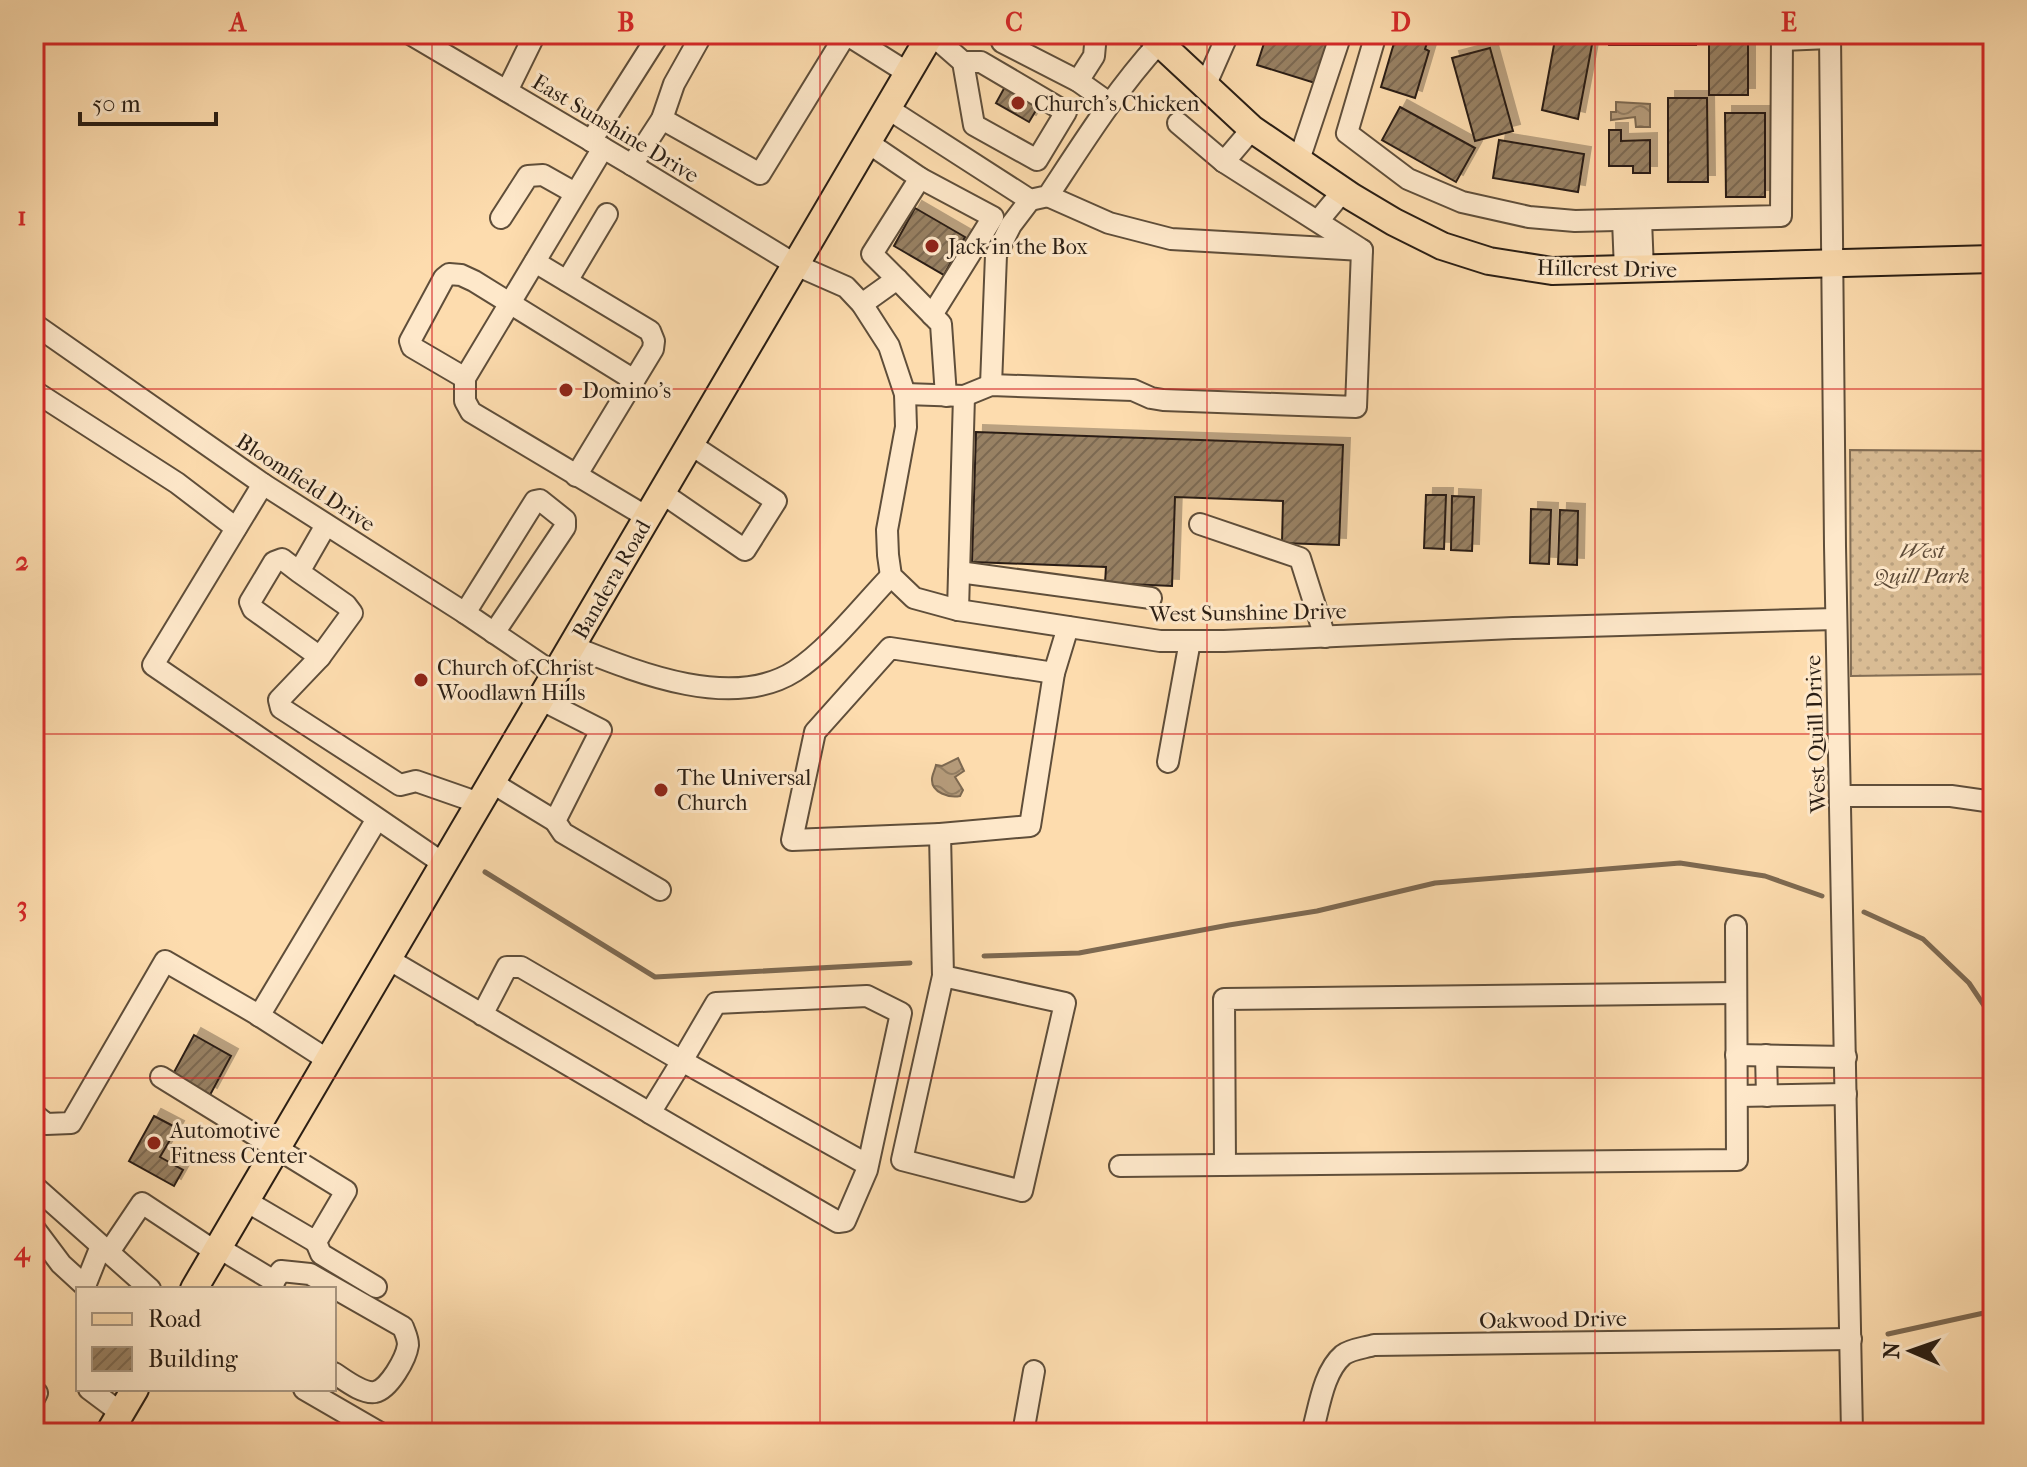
<svg xmlns="http://www.w3.org/2000/svg" width="2027" height="1467" viewBox="0 0 2027 1467" font-family="'IM FELL French Canon',serif">
	<defs>
		<pattern id="grass-dots" width="8" height="8" patternUnits="userSpaceOnUse" patternTransform="scale(2)"><rect width="8" height="8" fill="#d9bc94"/><path d="M2 2h.1M6 6h.1" fill="none" stroke="#baa17f" stroke-width="1.8" stroke-linecap="round"/></pattern>
		<pattern id="water-waves" width="16" height="10" patternUnits="userSpaceOnUse" patternTransform="scale(2)"><rect width="16" height="10" fill="#b59b7a"/><path d="M0 5q4-4 8 0t8 0" fill="none" stroke="#937e63"/></pattern>
		<pattern id="building-hatch" width="6" height="6" patternUnits="userSpaceOnUse" patternTransform="scale(2)"><rect width="6" height="6" fill="#988164"/><path d="M-1 1l2-2M0 6l6-6M5 7l2-2" fill="none" stroke="#7c6951"/></pattern>
		<filter id="shadow"><feDropShadow dx="7" dy="-7" stdDeviation="0" flood-color="#0004"/></filter>
	</defs>
	<rect width="100%" height="100%" fill="#fddcae"/>
	<filter id="stains"><feTurbulence type="fractalNoise" baseFrequency=".0025" numOctaves="4"/><feColorMatrix values="0 0 0 0 .2 0 0 0 0 .09 0 0 0 0 .02 0 0 0 .5 -.17"/></filter>
	<radialGradient id="worn" r=".72"><stop offset=".6" stop-color="#630" stop-opacity="0"/><stop offset="1" stop-color="#630" stop-opacity=".3"/></radialGradient>
	<path fill="url(#grass-dots)" stroke="#826d54" stroke-width="2" d="M1850,450L1993,451V674L1851,676Z"/>
	<g fill="url(#water-waves)" stroke="#7d6951" stroke-width="2">
		<path d="M1616,102L1650,104V127H1636L1635,117L1611,120V112H1616Z"/>
		<path d="M958,758L964,771L955,777L963,790L960,796C950,798 931,793 932,779C932,775 935,770 936,765L942,766Z"/>
	</g>
	<g fill="none" stroke-linecap="round" stroke-linejoin="round">
		<g stroke="#7d6951" stroke-width="5">
			<path d="M485,872L655,977L910,963"/>
			<path d="M1864,912L1923,939L1969,983L1993,1019"/>
			<path d="M984,956L1079,953L1229,925L1317,911L1435,883L1680,863L1765,876L1822,896"/>
			<path d="M1888,1334L1993,1311"/>
		</g>
	</g>
	<g fill="url(#building-hatch)" stroke="#2a1e14" stroke-width="2" filter="url(#shadow)">
		<path d="M1267,34H1331L1315,83L1257,65Z"/>
		<path d="M1392,34H1430L1425,49L1429,51L1415,98L1381,87L1394,43L1390,42Z"/>
		<path d="M1556,34H1594L1578,119L1542,110Z"/>
		<path d="M1609,34H1695L1696,45H1609Z"/>
		<rect x="1709" y="34" width="39" height="61"/>
		<path d="M1490,48L1513,131L1475,141L1452,58Z"/>
		<path d="M1007,83L1041,102L1029,122L996,103Z"/>
		<path d="M1668,98H1707L1708,182H1668Z"/>
		<path d="M1400,107L1475,148L1456,182L1382,140Z"/>
		<path d="M1725,113H1765V197H1726Z"/>
		<path d="M1609,130H1621V141L1650,140V173H1633V166H1609Z"/>
		<path d="M1499,140L1584,154L1578,192L1493,178Z"/>
		<path d="M915,208L965,237L944,275L894,246Z"/>
		<path d="M976,432L1343,445L1339,545L1282,543L1283,501L1175,497L1172,586L1105,583L1106,567L972,562Z"/>
		<path d="M1426,495H1446L1444,549L1424,548Z"/>
		<path d="M1452,496L1474,497L1472,551L1451,550Z"/>
		<path d="M1531,509L1551,510L1549,564L1530,563Z"/>
		<path d="M1560,510L1578,511L1577,565L1558,564Z"/>
		<path d="M194,1035L231,1056L210,1095L173,1074Z"/>
		<path d="M154,1116L177,1128L160,1157L183,1170L174,1186L129,1161Z"/>
	</g>
	<g fill="none" stroke-linecap="round" stroke-linejoin="round">
		<defs>
			<g id="minor">
				<path d="M410,34L632,165L796,265L846,287L862,304L889,346L905,394L906,427L887,530L888,555L891,576L914,598L958,610L1160,641H1224L1513,628L1836,619"/>
				<path d="M846,34L908,73"/>
				<path d="M931,34L963,62H981L1066,112L1037,160L974,125L963,62"/>
				<path d="M1006,34L1002,42L1078,81L1109,103"/>
				<path d="M1376,34L1347,133L1408,179L1462,202L1529,217L1575,221L1781,216L1782,34"/>
				<path d="M1830,34L1835,546L1852,1433"/>
				<path d="M1782,40L1830,38"/>
				<path d="M1078,81L1094,56L1096,34"/>
				<path d="M1206,84L1228,34"/>
				<path d="M507,91L535,34"/>
				<path d="M887,108L1030,200L1048,196C1083,143 1116,90 1159,43"/>
				<path d="M662,119L760,174L846,34"/>
				<path d="M1178,123L1224,162"/>
				<path d="M1252,129L1224,162L1359,248"/>
				<path d="M591,141L659,34"/>
				<path d="M603,148L465,378V401L471,412L647,517"/>
				<path d="M1299,160L1341,34"/>
				<path d="M632,165L662,119L674,84L702,34"/>
				<path d="M920,178L993,217L932,315"/>
				<path d="M1048,196L1109,223L1171,239L1362,250"/>
				<path d="M501,218L528,176L543,175L575,193"/>
				<path d="M1623,220L1625,270"/>
				<path d="M1641,220L1643,270"/>
				<path d="M1318,221L1343,191"/>
				<path d="M535,262L650,331L654,341L653,349L576,476"/>
				<path d="M897,279L941,324L946,396"/>
				<path d="M567,281L607,214"/>
				<path d="M862,304L897,279L872,254L920,178L867,142"/>
				<path d="M34,324L263,484L465,613L555,674"/>
				<path d="M465,378L412,347L410,341L444,278L449,274L461,275L474,281L634,380"/>
				<path d="M991,385L996,255L1011,225L1030,200"/>
				<path d="M34,391L177,483L236,528"/>
				<path d="M905,394L964,396L991,385L1133,390L1151,398L1163,400L1356,407L1362,250"/>
				<path d="M263,484L153,665L444,864"/>
				<path d="M662,493L745,550L776,501L690,444"/>
				<path d="M1200,524L1300,558L1325,637"/>
				<path d="M299,572L346,605L352,613L320,657L253,609L250,602L274,562L282,559L299,572L326,525"/>
				<path d="M959,572L1151,598"/>
				<path d="M958,610L964,396"/>
				<path d="M465,613L535,501L540,500L565,520V527L494,633"/>
				<path d="M571,646C634,671 731,712 795,671C830,648 862,606 891,576"/>
				<path d="M320,657L279,700L281,708L400,785L416,781L479,803"/>
				<path d="M540,699L601,730L555,821L563,833L660,890"/>
				<path d="M1168,762L1190,641"/>
				<path d="M491,782L555,821"/>
				<path d="M1841,796H1951L1993,802"/>
				<path d="M940,834L1030,826L1054,673"/>
				<path d="M388,959C475,1011 563,1061 650,1113L682,1061L521,967H507L482,1015"/>
				<path d="M943,976L1065,1003L1022,1191L902,1160L943,976L940,834L792,840L815,732L890,648L1054,673L1068,627"/>
				<path d="M259,1016L377,819"/>
				<path d="M1736,1055L1846,1057"/>
				<path d="M1766,1055L1767,1096"/>
				<path d="M161,1077L346,1191L316,1242L246,1201"/>
				<path d="M1737,1096L1846,1094"/>
				<path d="M650,1113L838,1222L845,1221L867,1170L901,1013L867,996L716,1003L682,1061L868,1165"/>
				<path d="M34,1114L46,1124L71,1123L165,961L255,1013L328,1060"/>
				<path d="M1225,1165L1224,999L1736,993"/>
				<path d="M1120,1166L1737,1160L1736,926"/>
				<path d="M34,1186L150,1289"/>
				<path d="M34,1228L61,1264L85,1286L101,1246"/>
				<path d="M316,1242L321,1254L376,1287"/>
				<path d="M219,1248L274,1281L273,1289"/>
				<path d="M109,1252L142,1203L216,1252"/>
				<path d="M274,1281L281,1271L310,1274L403,1327C405,1333 408,1338 408,1345C406,1359 389,1389 375,1392C362,1394 345,1380 334,1373"/>
				<path d="M89,1389L121,1413"/>
				<path d="M304,1389L380,1433"/>
				<path d="M34,1399L37,1393"/>
				<path d="M1023,1433L1034,1371"/>
				<path d="M1312,1433C1319,1409 1323,1372 1343,1355C1351,1349 1364,1348 1374,1345L1851,1339"/>
			</g>
			<g id="major">
				<path d="M1150,34L1252,129L1352,197L1394,222L1442,246L1489,261L1552,271L1993,259"/>
				<path d="M194,1289L931,34"/>
				<path d="M109,1433L135,1389"/>
			</g>
		</defs>
		<use href="#minor" stroke="#5f4e3a" stroke-width="24"/>
		<use href="#major" stroke="#2a1e14" stroke-width="30"/>
		<use href="#minor" stroke="#fee8ca" stroke-width="20"/>
		<use href="#major" stroke="#fddcae" stroke-width="26"/>
	</g>
	<path fill="none" stroke="#d62828" stroke-width="2" stroke-opacity="0.55" d="M432,34V1433M820,34V1433M1207,34V1433M1595,34V1433M34,389H1993M34,734H1993M34,1078H1993"/>
	<g fill="#8f2418" stroke="#fee8ca" stroke-width="3">
		<circle cx="1018" cy="103" r="8"/>
		<circle cx="932" cy="246" r="8"/>
		<circle cx="566" cy="390" r="8"/>
		<circle cx="421" cy="680" r="8"/>
		<circle cx="661" cy="790" r="8"/>
		<circle cx="154" cy="1143" r="8"/>
	</g>
	<g text-anchor="middle" stroke-width="6" stroke-linejoin="round" paint-order="stroke">
		<g font-size="22" fill="#2a1e14" stroke="#fee8ca" text-anchor="start">
			<text x="1034" y="111">Church's Chicken</text>
			<text x="948" y="254">Jack in the Box</text>
			<text x="582" y="398">Domino's</text>
			<text x="437" y="675">Church of Christ<tspan x="437" dy="25">Woodlawn Hills</tspan></text>
			<text x="677" y="785">The Universal<tspan x="677" dy="25">Church</tspan></text>
			<text x="170" y="1138">Automotive<tspan x="170" dy="25">Fitness Center</tspan></text>
		</g>
		<g font-size="22" fill="#2a1e14" stroke="#fee8ca">
			<text transform="translate(616 128) rotate(31)" y="8">East Sunshine Drive</text>
			<text transform="translate(1607 268) rotate(1)" y="8">Hillcrest Drive</text>
			<text transform="translate(306 482) rotate(33)" y="8">Bloomfield Drive</text>
			<text transform="translate(611 579) rotate(-60)" y="8">Bandera Road</text>
			<text transform="translate(1248 612) rotate(-1)" y="8">West Sunshine Drive</text>
			<text transform="translate(1815 734) rotate(-92)" y="8">West Quill Drive</text>
			<text transform="translate(1553 1319) rotate(-1)" y="8">Oakwood Drive</text>
		</g>
		<g font-size="22" font-style="italic" fill="#5f4d3a" stroke="#fee8ca">
			<text x="1922" y="558">West<tspan x="1922" dy="25">Quill Park</tspan></text>
		</g>
	</g>
	<rect width="2027" height="1467" fill="none" stroke="#fddcae" stroke-width="88"/>
	<rect x="76" y="1287" width="260" height="104" fill="#fee8ca" stroke="#a99781" stroke-width="2"/>
	<rect x="92" y="1313" width="40" height="12" fill="#fddcae" stroke="#a99781" stroke-width="2"/>
	<text x="148" y="1327" font-size="24" fill="#2a1e14">Road</text>
	<rect x="92" y="1347" width="40" height="24" fill="url(#building-hatch)" stroke="#a99781" stroke-width="2"/>
	<text x="148" y="1367" font-size="24" fill="#2a1e14">Building</text>
	<g transform="translate(1911 1351) rotate(272)" stroke="#fee8ca" stroke-width="6" paint-order="stroke">
	<path d="M0-6L14 30L0 20L-14 30Z" fill="#2a1e14"/>
	<text y="-12" font-size="22" font-weight="bold" text-anchor="middle" fill="#2a1e14">N</text>
	</g>
	<path d="M80 112v12h136v-12" fill="none" stroke="#2a1e14" stroke-width="4"/>
	<text x="92" y="112" font-size="24" fill="#2a1e14" stroke="#fee8ca" stroke-width="6" paint-order="stroke">50 m</text>
	<rect x="44" y="44" width="1939" height="1379" fill="none" stroke="#d62828" stroke-width="3"/>
	<g font-size="26" text-anchor="middle" font-weight="bold" fill="#d62828">
		<text x="238" y="31">A</text>
		<text x="626" y="31">B</text>
		<text x="1014" y="31">C</text>
		<text x="1401" y="31">D</text>
		<text x="1789" y="31">E</text>
		<text x="22" y="225">1</text>
		<text x="22" y="570">2</text>
		<text x="22" y="915">3</text>
		<text x="22" y="1260">4</text>
	</g>
	<rect width="100%" height="100%" filter="url(#stains)"/>
	<rect width="100%" height="100%" fill="url(#worn)"/>
</svg>
